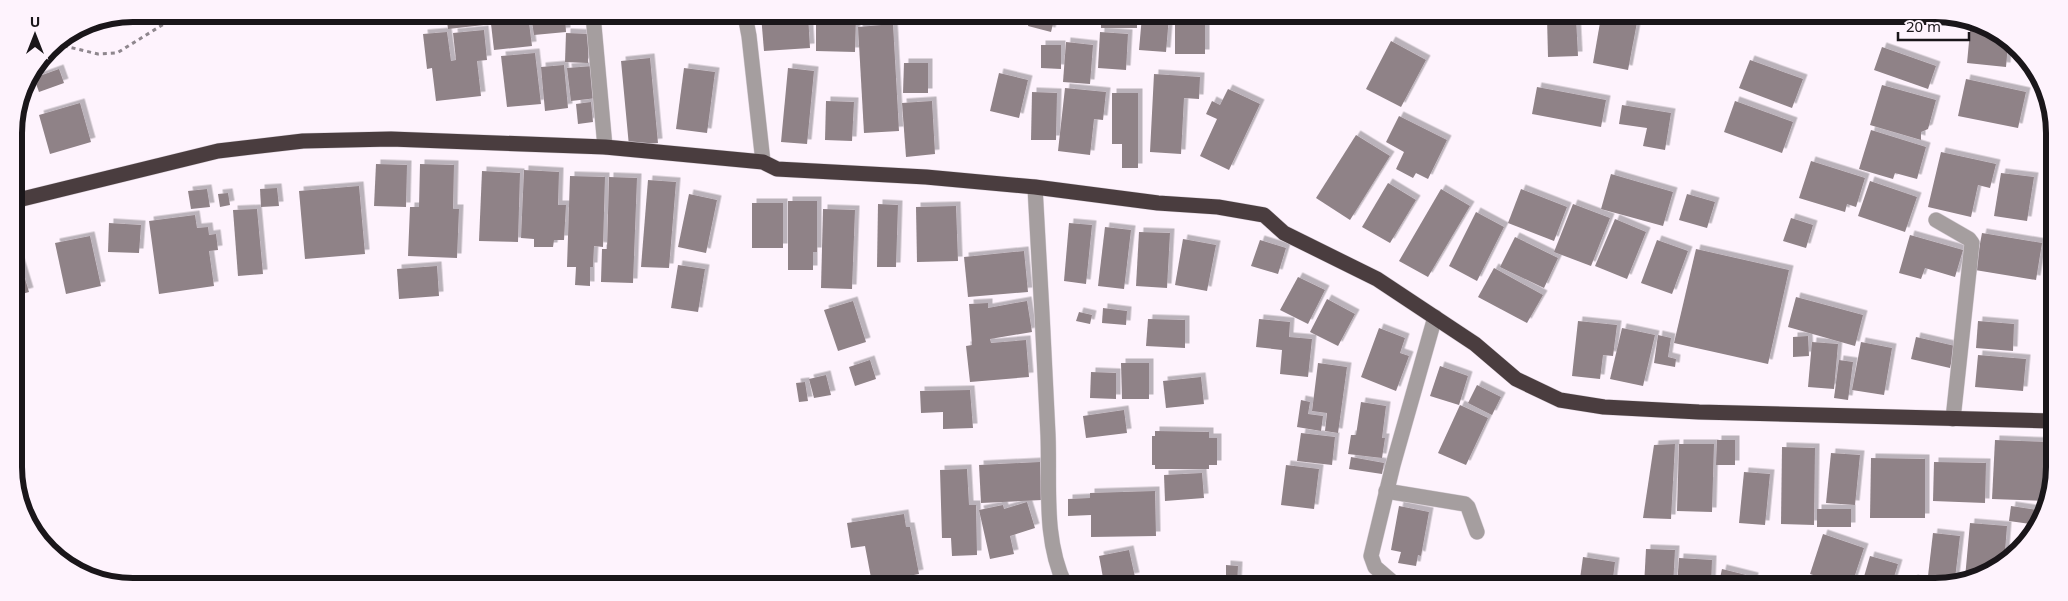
<svg xmlns="http://www.w3.org/2000/svg" width="2068" height="601" viewBox="0 0 2068 601" font-family="'Noto Sans',sans-serif">
	<defs>
		<filter id="shadow"><feDropShadow dx="4.5" dy="-4.5" stdDeviation="0" flood-color="#0004"/></filter>
	</defs>
	<rect width="100%" height="100%" fill="#fef3fd"/>
	<g fill="#8f8287" filter="url(#shadow)">
		<path d="M446,14L482,15L484,25L448,29Z"/>
		<path d="M490,15H528L532,46L494,50Z"/>
		<path d="M531,15H565L566,32L534,35Z"/>
		<path d="M761,15H808L810,48L764,51Z"/>
		<path d="M816,15H856L855,52L816,51Z"/>
		<path d="M1030,16H1055L1051,32L1028,26Z"/>
		<rect x="1101" y="16" width="36" height="12"/>
		<path d="M1142,16H1169L1166,52L1139,50Z"/>
		<rect x="1175" y="16" width="30" height="38"/>
		<path d="M1547,17H1576L1578,56L1548,57Z"/>
		<path d="M1601,17H1638L1628,70L1593,63Z"/>
		<path d="M1866,18H1883L1880,24Z"/>
		<path d="M1971,21L2008,44L2006,67L1967,63Z"/>
		<path d="M893,24L899,131L864,133L858,27Z"/>
		<path d="M484,30L487,60L477,61L481,96L436,101L432,68L427,69L423,34L447,32L451,61L456,60L453,33Z"/>
		<path d="M1100,32L1128,34L1126,70L1098,68Z"/>
		<path d="M566,33L589,34L588,63L565,62Z"/>
		<path d="M1391,41L1426,60L1401,107L1366,89Z"/>
		<path d="M1066,42L1093,45L1090,84L1063,82Z"/>
		<path d="M1041,45H1061V69L1041,68Z"/>
		<path d="M1882,47L1936,66L1928,89L1874,70Z"/>
		<path d="M535,53L541,104L507,107L501,56Z"/>
		<path d="M650,58L658,143L629,146L621,61Z"/>
		<path d="M1750,60L1803,79L1792,108L1739,88Z"/>
		<path d="M904,63H928V93H903Z"/>
		<path d="M564,65L568,108L545,111L541,67Z"/>
		<path d="M593,66L597,98L571,101L567,68Z"/>
		<path d="M684,68L715,72L707,133L676,129Z"/>
		<path d="M788,68L814,71L807,144L781,142Z"/>
		<path d="M59,69L64,83L39,92L34,78Z"/>
		<path d="M999,73L1028,80L1019,118L990,111Z"/>
		<path d="M1154,74L1200,77L1199,99L1184,98L1181,154L1150,152Z"/>
		<path d="M1966,79L2026,92L2018,128L1958,116Z"/>
		<path d="M1882,85L1936,100L1928,129L1921,132V140L1870,125Z"/>
		<path d="M1537,87L1606,100L1601,127L1532,114Z"/>
		<path d="M1065,88L1106,92L1103,120L1094,119L1090,155L1058,151Z"/>
		<path d="M1228,89L1260,104L1229,170L1200,156L1217,119L1206,114L1212,101L1220,105Z"/>
		<path d="M1032,92L1057,93L1056,140H1031Z"/>
		<path d="M1112,93H1138V168H1122V144H1112Z"/>
		<path d="M826,101L854,102L852,141L825,140Z"/>
		<path d="M932,101L935,154L906,157L902,103Z"/>
		<path d="M1735,101L1793,122L1782,153L1724,132Z"/>
		<path d="M591,102L593,122L578,124L576,104Z"/>
		<path d="M80,103L91,142L50,154L39,115Z"/>
		<path d="M1622,105L1671,113L1665,150L1643,146L1647,128L1619,124Z"/>
		<path d="M1399,116L1447,140L1428,179L1416,173L1413,178L1396,169L1404,152L1386,142Z"/>
		<path d="M1871,130L1926,147L1917,179L1895,173L1893,179L1859,169Z"/>
		<path d="M1356,135L1390,156L1350,220L1316,198Z"/>
		<path d="M1941,152L1996,164L1990,188L1978,185L1971,217L1928,207Z"/>
		<path d="M1811,161L1865,178L1856,207L1847,204L1845,212L1799,198Z"/>
		<path d="M376,164L407,165L406,207L374,206Z"/>
		<path d="M420,164L454,165L453,209H459L457,258L408,256L410,207H419Z"/>
		<path d="M524,170L559,172L558,205H566L564,240H554L553,247H534V239L521,238Z"/>
		<path d="M482,171L520,173L518,242L479,241Z"/>
		<path d="M2001,173L2034,177L2027,221L1994,216Z"/>
		<path d="M1611,174L1673,192L1663,226L1601,209Z"/>
		<path d="M570,176L605,177L603,247L594,246L593,267H590V286L575,285L576,267H567Z"/>
		<path d="M609,177L637,178L633,283L601,282L602,249H607Z"/>
		<path d="M648,180L676,182L669,268L641,267Z"/>
		<path d="M1870,181L1917,197L1905,232L1858,216Z"/>
		<path d="M1388,183L1416,200L1390,243L1362,227Z"/>
		<path d="M359,186L365,254L305,259L299,191Z"/>
		<path d="M277,188L279,206L261,207L260,189Z"/>
		<path d="M207,189L210,207L191,209L188,191Z"/>
		<path d="M1441,189L1470,206L1428,277L1399,261Z"/>
		<path d="M1521,189L1567,207L1554,241L1508,223Z"/>
		<path d="M228,193L230,205L220,207L218,194Z"/>
		<path d="M689,194L717,200L706,253L678,247Z"/>
		<path d="M1687,194L1715,202L1707,228L1679,220Z"/>
		<path d="M788,201H817V252H813V270H788Z"/>
		<rect x="752" y="203" width="31" height="45"/>
		<path d="M878,204L898,205L896,267H877Z"/>
		<path d="M1573,204L1610,218L1591,266L1554,252Z"/>
		<path d="M956,206L958,261L917,262L916,207Z"/>
		<path d="M257,209L263,274L238,276L233,210Z"/>
		<path d="M823,209L855,210L852,289L821,288Z"/>
		<path d="M1476,212L1504,227L1477,281L1449,266Z"/>
		<path d="M195,215L197,228L208,227L209,235L216,234L218,250L209,251L214,286L159,294L149,221Z"/>
		<path d="M1791,218L1813,225L1806,248L1783,241Z"/>
		<path d="M1615,219L1646,232L1627,279L1595,266Z"/>
		<path d="M109,223L141,225L139,253L108,252Z"/>
		<path d="M1069,223L1092,225L1086,284L1064,281Z"/>
		<path d="M1105,227L1131,230L1124,289L1098,286Z"/>
		<path d="M1139,232L1170,233L1167,288L1136,286Z"/>
		<path d="M1982,233L2042,243L2036,280L1975,270Z"/>
		<path d="M1910,235L1963,250L1955,277L1925,268L1921,279L1899,273Z"/>
		<path d="M90,236L101,286L66,294L55,243Z"/>
		<path d="M1515,237L1558,258L1544,288L1500,267Z"/>
		<path d="M1183,239L1216,245L1207,291L1175,285Z"/>
		<path d="M1260,240L1286,248L1278,274L1251,266Z"/>
		<path d="M1657,240L1688,251L1672,294L1641,283Z"/>
		<path d="M15,246L29,292L15,296Z"/>
		<path d="M1696,249L1789,270L1768,364L1674,343Z"/>
		<path d="M1024,251L1028,292L968,297L964,257Z"/>
		<path d="M678,265L705,269L698,312L671,308Z"/>
		<path d="M437,266L439,296L399,299L397,269Z"/>
		<path d="M1494,268L1543,295L1527,323L1478,297Z"/>
		<path d="M1298,277L1325,290L1308,324L1280,310Z"/>
		<path d="M1796,297L1863,315L1855,346L1788,327Z"/>
		<path d="M1327,299L1355,314L1338,346L1310,332Z"/>
		<path d="M853,301L866,342L838,351L824,310Z"/>
		<path d="M1027,301L1032,332L990,339L991,343L1026,340L1029,377L970,382L966,346L972,345L969,304L988,303V308Z"/>
		<path d="M1103,308L1127,311L1126,325L1102,323Z"/>
		<path d="M1079,312L1092,315L1090,324L1076,321Z"/>
		<path d="M1148,319L1185,320V348L1146,346Z"/>
		<path d="M1259,319L1290,322L1289,337L1312,339L1308,377L1280,374L1282,350L1256,347Z"/>
		<path d="M1578,321L1617,325L1613,356L1603,355L1600,379L1572,376Z"/>
		<path d="M1978,321L2014,324L2013,351L1976,348Z"/>
		<path d="M1379,328L1405,338L1400,353L1409,356L1396,391L1361,377Z"/>
		<path d="M1622,328L1655,335L1643,386L1610,379Z"/>
		<path d="M1658,335L1671,338L1668,357L1676,359L1675,367L1654,363Z"/>
		<path d="M1808,336L1809,356L1793,357V337Z"/>
		<path d="M1916,337L1955,346L1950,368L1911,359Z"/>
		<path d="M1812,342L1838,344L1834,389L1808,387Z"/>
		<path d="M1861,342L1892,348L1884,395L1852,390Z"/>
		<path d="M1978,355L2026,359L2023,391L1975,387Z"/>
		<path d="M870,360L876,379L855,386L849,367Z"/>
		<path d="M1839,360L1853,362L1848,400L1834,398Z"/>
		<path d="M1121,363H1149V399H1122Z"/>
		<path d="M1318,363L1347,367L1338,433L1325,431L1327,413L1312,411Z"/>
		<path d="M1440,366L1468,376L1459,405L1430,396Z"/>
		<path d="M1091,372L1116,373V399L1090,398Z"/>
		<path d="M826,375L831,395L814,398L809,379Z"/>
		<path d="M1201,377L1204,404L1166,408L1163,381Z"/>
		<path d="M805,382L808,401L799,402L796,383Z"/>
		<path d="M1477,385L1501,397L1492,415L1468,403Z"/>
		<path d="M970,390L973,428L943,429V412L921,413L920,391Z"/>
		<path d="M1301,400L1310,402L1308,414L1323,416L1321,431L1297,427Z"/>
		<path d="M1361,402L1386,406L1382,438H1385L1382,458L1348,454L1351,435H1356Z"/>
		<path d="M1460,405L1488,418L1466,465L1438,453Z"/>
		<path d="M1124,410L1127,433L1086,438L1083,416Z"/>
		<path d="M1155,431L1209,432V438H1217V465H1209V469H1155V465H1152V436H1155Z"/>
		<path d="M1301,433L1335,437L1332,465L1297,461Z"/>
		<path d="M1717,440H1735V465H1716Z"/>
		<path d="M1995,440L2050,442L2049,501L1992,499Z"/>
		<path d="M1675,444L1671,519L1643,518L1654,445Z"/>
		<path d="M1679,444H1714L1712,512L1677,511Z"/>
		<path d="M1782,447L1815,448L1814,525L1781,524Z"/>
		<path d="M1831,453L1860,455L1855,505L1826,503Z"/>
		<path d="M1351,457L1384,463L1382,474L1349,469Z"/>
		<path d="M1871,458L1925,459V518H1870Z"/>
		<path d="M1040,462L1042,500L981,503L979,465Z"/>
		<path d="M1934,462L1986,463L1985,503L1933,501Z"/>
		<path d="M1286,465L1319,469L1314,509L1281,505Z"/>
		<path d="M967,469L969,505H976L977,555L952,556L951,538H942L940,470Z"/>
		<path d="M1744,472L1770,474L1765,525L1739,523Z"/>
		<path d="M1202,473L1204,498L1165,501L1164,475Z"/>
		<path d="M1155,491L1156,536L1091,537V515L1068,516V499L1090,498V493Z"/>
		<path d="M1027,502L1035,528L1010,536L1014,554L990,559L979,510L1003,505L1004,509Z"/>
		<path d="M1399,506L1429,512L1421,556L1418,555L1416,566L1398,563L1401,552L1391,550Z"/>
		<path d="M2011,506L2043,511L2038,525L2009,521Z"/>
		<rect x="1817" y="509" width="34" height="18"/>
		<path d="M904,514L906,527H910L919,574L872,583L865,546L851,548L847,523Z"/>
		<path d="M1970,523L2007,526L2004,564L1965,578Z"/>
		<path d="M1933,533L1960,536L1955,579L1928,576Z"/>
		<path d="M1823,534L1864,548L1851,587L1810,574Z"/>
		<path d="M1646,549L1675,550L1673,586H1644Z"/>
		<path d="M1129,550L1135,577L1104,583L1099,556Z"/>
		<path d="M1870,556L1898,564L1891,587H1861Z"/>
		<path d="M1583,557L1615,562L1612,586H1579Z"/>
		<path d="M1679,558L1712,560L1711,587L1677,586Z"/>
		<path d="M1226,565L1238,566L1237,586H1226Z"/>
		<path d="M1722,569L1754,577L1752,587H1718Z"/>
		<path d="M1913,579L1935,587H1910Z"/>
	</g>
	<g fill="none" stroke-linecap="round" stroke-linejoin="round">
		<defs>
			<g id="street">
				<path d="M593,15L605,147"/>
				<path d="M745,15L749,36L763,162"/>
				<path d="M1035,187C1040,270 1044,352 1048,435C1050,486 1043,538 1065,585"/>
				<path d="M1936,220L1969,239L1972,243L1953,419"/>
				<path d="M1386,491L1465,504L1468,507L1477,532"/>
				<path d="M1397,586L1375,567L1371,556L1393,465L1435,317"/>
			</g>
			<path id="highway" d="M14,201L218,151L303,141L391,139L605,147L763,162L777,169L926,177L1035,187L1158,203L1218,207L1264,215L1284,233L1377,279L1475,344L1516,379L1560,400L1604,407L1699,412L2051,421"/>
		</defs>
		<use href="#street" stroke="#dad0d9" stroke-width="16"/>
		<use href="#highway" stroke="#dad0d9" stroke-width="16"/>
		<path stroke="#8e868d" stroke-width="3" stroke-dasharray="4 4" stroke-linecap="butt" d="M56,44L98,54L117,53L180,14"/>
		<use href="#street" stroke="#a59e9f" stroke-width="15"/>
		<use href="#highway" stroke="#4a3d3f" stroke-width="15"/>
	</g>
	<path d="M0 0H2068V601H0ZM133 22H1935A111 111 0 0 1 2046 133V467A111 111 0 0 1 1935 578H133A111 111 0 0 1 22 467V133A111 111 0 0 1 133 22Z" fill="#fef3fd" fill-rule="evenodd"/>
	<path fill="none" stroke="#1a161a" stroke-width="6" d="M133 22H1935A111 111 0 0 1 2046 133V467A111 111 0 0 1 1935 578H133A111 111 0 0 1 22 467V133A111 111 0 0 1 133 22Z"/>
	<g transform="translate(35 35)" stroke="#fef3fd" stroke-width="4" paint-order="stroke">
	<path d="M0-4L9 19L0 12L-9 19Z" fill="#1a161a"/>
	<text y="-8" font-size="14" font-weight="bold" text-anchor="middle" fill="#1a161a">U</text>
	</g>
	<path d="M1898 32v8h71v-8" fill="none" stroke="#1a161a" stroke-width="2.5"/>
	<text x="1906" y="32" font-size="15" fill="#1a161a" stroke="#fef3fd" stroke-width="4" paint-order="stroke">20 m</text>
</svg>
